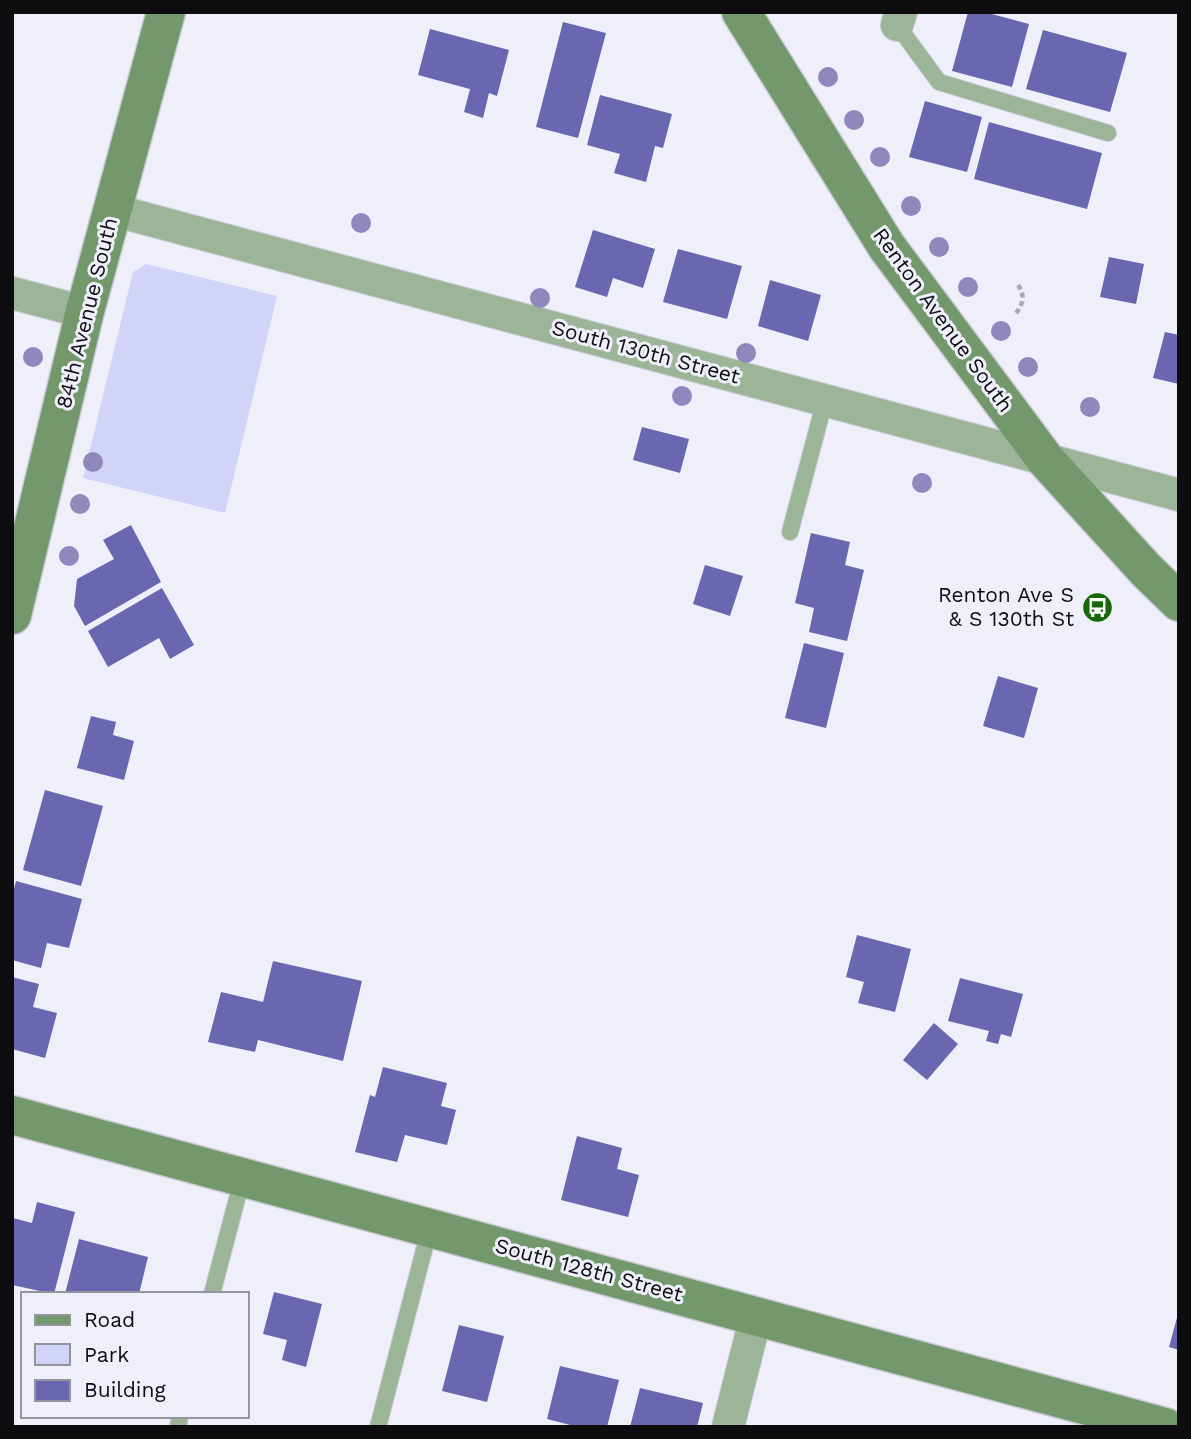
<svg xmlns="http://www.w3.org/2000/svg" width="1191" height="1439" viewBox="0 0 1191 1439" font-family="'Work Sans',sans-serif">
	<rect width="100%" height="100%" fill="#eeeff9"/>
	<path fill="#d1d3f7" d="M146,264L277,296L225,513L83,478L133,272Z"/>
	<g fill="#6a67b0">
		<path d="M968,12H984L1029,24L1012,87L952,71Z"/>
		<path d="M563,22L606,33L578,138L536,127Z"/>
		<path d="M430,29L509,50L497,96L489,93L483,118L464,112L470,89L418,75Z"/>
		<path d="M1043,30L1127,53L1110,112L1026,89Z"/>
		<path d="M600,95L672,114L663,148L655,146L646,182L614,173L620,154L587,145Z"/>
		<path d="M925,101L982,117L967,172L909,157Z"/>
		<path d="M989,122L1102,153L1087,209L974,179Z"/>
		<path d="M593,230L655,249L643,288L613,278L607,297L575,287Z"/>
		<path d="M678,249L742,266L727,319L663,302Z"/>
		<path d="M1109,257L1144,264L1136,304L1100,297Z"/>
		<path d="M770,280L821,295L808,341L758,326Z"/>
		<path d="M1165,332L1179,335V384L1153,378Z"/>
		<path d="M642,427L689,439L680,473L633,460Z"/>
		<path d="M131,525L161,582L85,626L74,606L77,579L114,559L103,540Z"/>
		<path d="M811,533L850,542L845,565L864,570L847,641L809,632L814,608L795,603Z"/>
		<path d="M705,565L743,576L730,616L693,604Z"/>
		<path d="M162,588L194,645L170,659L159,638L108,667L88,631Z"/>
		<path d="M804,643L844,653L826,728L785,718Z"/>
		<path d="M998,676L1038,688L1024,738L983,726Z"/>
		<path d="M91,716L116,722L113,735L134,741L124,780L77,768Z"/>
		<path d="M45,790L103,806L81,886L23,870Z"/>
		<path d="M16,881L82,899L69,948L47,943L41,968L12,960V897Z"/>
		<path d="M857,935L911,949L895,1012L858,1003L864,982L846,977Z"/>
		<path d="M273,961L362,981L343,1061L258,1040L255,1052L208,1042L221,992L263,1002Z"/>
		<path d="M12,977L39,984L33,1007L57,1013L45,1058L12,1049Z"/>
		<path d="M960,978L1023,994L1011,1037L1001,1034L998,1044L986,1041L989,1031L948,1021Z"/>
		<path d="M934,1023L958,1044L927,1080L903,1060Z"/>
		<path d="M383,1067L447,1083L441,1106L456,1110L447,1145L405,1135L397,1162L355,1152L370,1095L375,1097Z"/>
		<path d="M577,1136L622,1148L617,1169L639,1175L628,1217L561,1200Z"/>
		<path d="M37,1202L75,1212L54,1294L12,1285L13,1218L32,1223Z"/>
		<path d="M79,1239L148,1257L139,1294H65Z"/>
		<path d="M274,1292L322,1304L306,1367L282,1360L287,1340L263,1334Z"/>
		<path d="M1178,1314H1179V1350L1169,1347Z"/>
		<path d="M459,1325L504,1336L487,1402L442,1391Z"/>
		<path d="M560,1366L619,1380L607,1427H578L547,1419Z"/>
		<path d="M640,1388L703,1403L697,1427H630Z"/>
	</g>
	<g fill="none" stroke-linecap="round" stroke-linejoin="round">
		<defs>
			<g id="lane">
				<path d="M897,25L939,82L1108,133"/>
				<path d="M790,532L825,400"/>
				<path d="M212,1294L243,1176"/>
				<path d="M178,1427L180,1416"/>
				<path d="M378,1427L430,1227"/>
			</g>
			<g id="street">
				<path d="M897,25L901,12"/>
				<path d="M113,210L1179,495"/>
				<path d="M12,293L84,312V315"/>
				<path d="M728,1427L756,1316"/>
			</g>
			<g id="secondary">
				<path d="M741,12L887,247L1045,459L1146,570L1179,602"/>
				<path d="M12,615L84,315L166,12"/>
				<path d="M12,1115L1165,1427"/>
			</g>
		</defs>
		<use href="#lane" stroke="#cacbd4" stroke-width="18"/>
		<use href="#street" stroke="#cacbd4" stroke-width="34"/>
		<use href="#secondary" stroke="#cacbd4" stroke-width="41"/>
		<path stroke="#a9a9b1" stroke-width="4.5" stroke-dasharray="5 3.5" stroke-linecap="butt" d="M1016,313C1024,304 1025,293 1017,284"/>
		<use href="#lane" stroke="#9cb598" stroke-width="16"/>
		<use href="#street" stroke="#9cb598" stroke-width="32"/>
		<use href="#secondary" stroke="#72986c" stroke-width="38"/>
	</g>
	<g fill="#8e88bd">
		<circle cx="828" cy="77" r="10"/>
		<circle cx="854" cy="120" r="10"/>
		<circle cx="880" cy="157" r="10"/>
		<circle cx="911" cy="206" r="10"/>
		<circle cx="361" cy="223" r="10"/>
		<circle cx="939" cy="247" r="10"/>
		<circle cx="968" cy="287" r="10"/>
		<circle cx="540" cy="298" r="10"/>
		<circle cx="1001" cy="331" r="10"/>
		<circle cx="746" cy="353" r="10"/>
		<circle cx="33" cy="357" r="10"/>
		<circle cx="1028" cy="367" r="10"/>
		<circle cx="682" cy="396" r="10"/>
		<circle cx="1090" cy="407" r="10"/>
		<circle cx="93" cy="462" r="10"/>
		<circle cx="922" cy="483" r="10"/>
		<circle cx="80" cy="504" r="10"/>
		<circle cx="69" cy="556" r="10"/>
	</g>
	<defs>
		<symbol id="bus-disc" viewBox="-11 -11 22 22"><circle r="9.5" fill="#176808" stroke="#eeeff9"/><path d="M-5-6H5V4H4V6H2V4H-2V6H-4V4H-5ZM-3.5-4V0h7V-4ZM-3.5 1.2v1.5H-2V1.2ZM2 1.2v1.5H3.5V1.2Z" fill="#fff"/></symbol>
	</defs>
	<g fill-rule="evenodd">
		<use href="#bus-disc" x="1080" y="590" width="35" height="35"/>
	</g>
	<g text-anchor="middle" stroke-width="6" stroke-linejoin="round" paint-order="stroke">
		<g font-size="21" fill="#0d0d10" stroke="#eeeff9">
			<text transform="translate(87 313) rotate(-76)" y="7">84th Avenue South</text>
			<text transform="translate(943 320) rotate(54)" y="7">Renton Avenue South</text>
			<text transform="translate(646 352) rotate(15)" y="7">South 130th Street</text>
			<text transform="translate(589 1270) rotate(15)" y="7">South 128th Street</text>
		</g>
		<g font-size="21" fill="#0d0d10" stroke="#eeeff9" text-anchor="end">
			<text x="1074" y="602">Renton Ave S<tspan x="1074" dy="24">&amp; S 130th St</tspan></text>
		</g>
	</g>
	<rect width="1191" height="1439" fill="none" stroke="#0d0d10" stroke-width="28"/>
	<rect x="21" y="1292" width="228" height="126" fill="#eeeff9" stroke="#94959c" stroke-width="2"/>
	<rect x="35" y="1315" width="35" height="10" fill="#72986c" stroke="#94959c" stroke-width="2"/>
	<text x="84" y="1327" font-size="21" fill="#0d0d10">Road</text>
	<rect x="35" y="1344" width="35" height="21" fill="#d1d3f7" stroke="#94959c" stroke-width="2"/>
	<text x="84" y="1362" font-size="21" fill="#0d0d10">Park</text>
	<rect x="35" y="1380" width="35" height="21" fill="#6a67b0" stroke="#94959c" stroke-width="2"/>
	<text x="84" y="1397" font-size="21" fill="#0d0d10">Building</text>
</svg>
